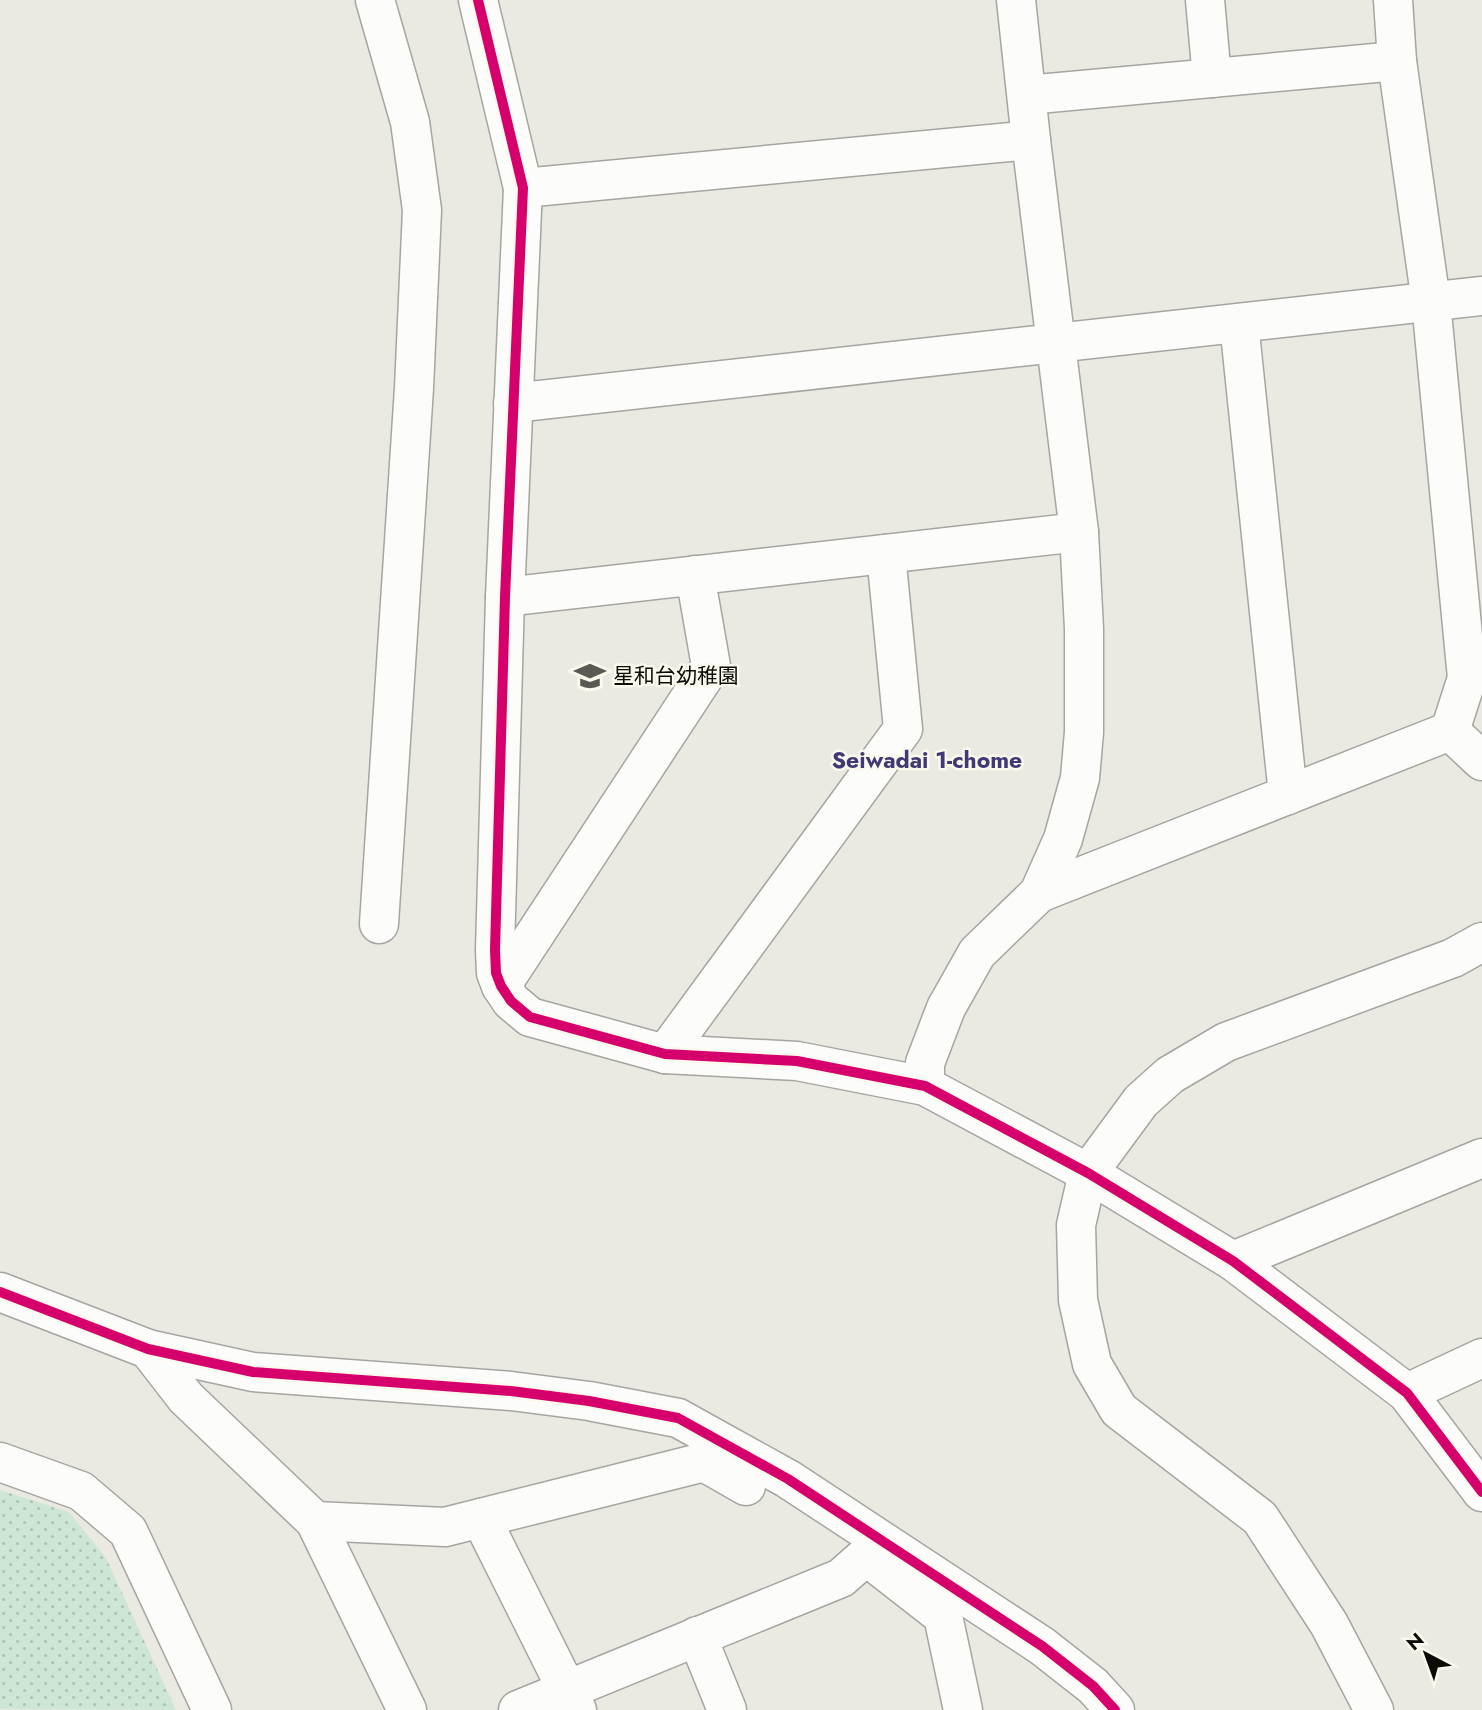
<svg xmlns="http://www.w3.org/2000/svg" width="1482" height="1710" viewBox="0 0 1482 1710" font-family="Jost,'Noto Sans JP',sans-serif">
	<defs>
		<pattern id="park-dots" width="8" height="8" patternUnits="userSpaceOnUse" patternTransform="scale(1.75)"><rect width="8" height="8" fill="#cee6d5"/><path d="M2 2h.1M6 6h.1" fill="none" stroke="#b0c4b5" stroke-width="1.8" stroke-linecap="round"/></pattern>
	</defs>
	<rect width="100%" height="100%" fill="#eae9e2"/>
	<path fill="url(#park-dots)" d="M0,1490L69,1512L106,1558L176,1710L0,1709Z"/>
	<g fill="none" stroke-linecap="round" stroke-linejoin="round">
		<defs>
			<g id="minor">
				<path d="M375,0L410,122L422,210L414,388L379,924"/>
				<path d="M478,0L523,188L505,597L495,950L496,973L501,986L511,1001L530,1017L665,1054L797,1061L925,1086L1088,1173L1233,1261L1407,1393L1482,1492"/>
				<path d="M1205,0L1212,78"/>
				<path d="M1393,0L1397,61L1431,302L1467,678L1450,731"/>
				<path d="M1027,95L1397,61"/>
				<path d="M523,188L1031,140"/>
				<path d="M1239,323L1288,795"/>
				<path d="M513,403L1482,296"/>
				<path d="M505,597L1079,532"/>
				<path d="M1450,731L1482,761"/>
				<path d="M1039,893L1450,731"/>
				<path d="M501,986L711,666L695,575"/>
				<path d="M665,1054L903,729L886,554"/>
				<path d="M925,1086V1063L946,1008L977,953L1039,893L1063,839L1080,778L1084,732V629L1079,532L1031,140L1016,0"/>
				<path d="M1233,1261L1482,1158"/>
				<path d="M0,1292L148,1349L253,1372L511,1391L589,1401L678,1418L788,1479L1042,1646L1093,1686L1115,1710"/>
				<path d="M148,1349L186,1398L315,1521L407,1710"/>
				<path d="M1407,1393L1482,1358"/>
				<path d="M0,1462L81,1491L128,1531L212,1710"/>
				<path d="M481,1518L577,1710"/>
				<path d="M315,1521L445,1527L704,1462L746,1486"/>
				<path d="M697,1636L727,1710"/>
				<path d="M518,1710L841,1578L866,1556L943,1616L963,1710"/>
				<path d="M1374,1710L1329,1624L1260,1518L1119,1410L1092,1364L1078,1300L1076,1225L1088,1173L1141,1101L1170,1075L1226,1042L1453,958L1482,942"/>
			</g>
		</defs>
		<use href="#minor" stroke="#a6a5a1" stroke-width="41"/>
		<use href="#minor" stroke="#fcfcfb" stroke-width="38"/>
		<defs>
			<g id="cycleway">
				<path d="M478,0L523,188L505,597L495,950L496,973L501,986L511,1001L530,1017L665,1054L797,1061L925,1086L1088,1173L1233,1261L1407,1393L1482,1492"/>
				<path d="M0,1292L148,1349L253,1372L511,1391L589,1401L678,1418L788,1479L1042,1646L1093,1686L1115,1710"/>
			</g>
		</defs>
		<use href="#cycleway" stroke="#fbf8ed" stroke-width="15"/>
		<use href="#cycleway" stroke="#d6006c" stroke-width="10"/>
	</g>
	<defs>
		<symbol id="school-bare" viewBox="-9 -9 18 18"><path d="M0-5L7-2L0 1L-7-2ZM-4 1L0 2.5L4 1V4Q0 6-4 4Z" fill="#5a5954" stroke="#fbf8ed" stroke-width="2.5" paint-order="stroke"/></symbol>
	</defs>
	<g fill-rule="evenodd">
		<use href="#school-bare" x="568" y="654" width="44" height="44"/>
	</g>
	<g text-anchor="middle" stroke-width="5" stroke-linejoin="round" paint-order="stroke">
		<g font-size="21" fill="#0c0b08" stroke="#fbf8ed" text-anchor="start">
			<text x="613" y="683">星和台幼稚園</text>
		</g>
		<g font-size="23" font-weight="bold" fill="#413976" stroke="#fbf8ed">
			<text x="927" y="768">Seiwadai 1-chome</text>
		</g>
	</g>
	<g transform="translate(1426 1654) rotate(319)" stroke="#fbf8ed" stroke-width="5" paint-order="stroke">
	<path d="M0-5L12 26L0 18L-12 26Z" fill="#0c0b08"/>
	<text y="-10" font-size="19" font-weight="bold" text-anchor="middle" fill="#0c0b08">N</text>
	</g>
</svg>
